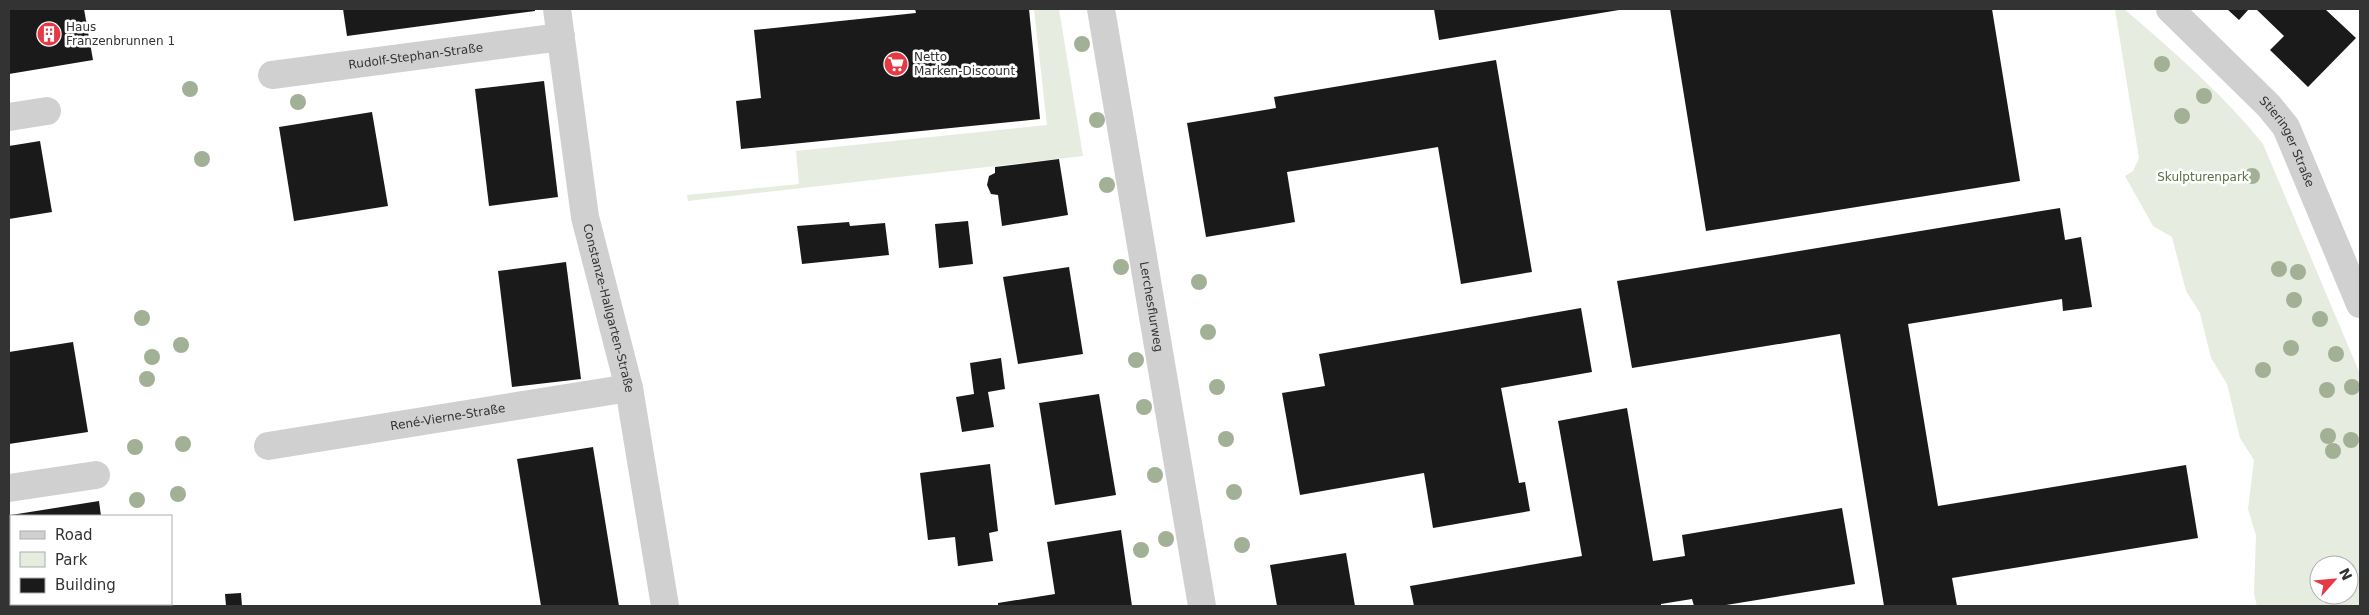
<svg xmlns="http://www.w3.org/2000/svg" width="2369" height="615" viewBox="0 0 2369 615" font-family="'DejaVu Sans',sans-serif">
	<rect width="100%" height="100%" fill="#fff"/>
	<g fill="#e6ecdf" fill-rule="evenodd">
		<path d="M1034,9H1059L1083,156L688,201L687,195L799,184L796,151L1047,125Z"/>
		<path d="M2115,9H2124C2170,48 2226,97 2263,144L2360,374V606H2257L2254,594L2256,535L2248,509L2254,460L2240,438L2227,384L2211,358L2200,313L2186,291L2172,237L2153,226L2125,176L2133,171L2139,158ZM2319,565H2349V595H2319Z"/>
	</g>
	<g fill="#1a1a1a">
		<path d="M9,9H84L93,60L9,74Z"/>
		<path d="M343,9H535V11L347,36Z"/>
		<path d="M915,9H1029L1040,119L741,149L736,101L761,98L754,30L916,13Z"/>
		<path d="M1434,9H1619V10L1439,40Z"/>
		<path d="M1670,9H1992L2020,181L1706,231Z"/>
		<path d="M2227,9H2249L2239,20Z"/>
		<path d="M2256,9H2325L2356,38L2308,87L2270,50L2284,36Z"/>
		<path d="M1496,60L1532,272L1461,284L1438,147L1287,172L1295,222L1206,237L1187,123L1276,108L1274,97Z"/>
		<path d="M544,81L558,197L489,206L475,89Z"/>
		<path d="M372,112L388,206L294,221L279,127Z"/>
		<path d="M40,141L52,212L9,219V146Z"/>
		<path d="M1059,159L1068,215L1002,226L998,195L991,194L987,185L989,176L995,173V167Z"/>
		<path d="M2060,208L2065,240L2081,237L2092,307L2063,311L2062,299L1908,324L1938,506L2186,465L2198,538L1952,578L1957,606H1884L1840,334L1632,368L1617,281Z"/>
		<path d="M968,221L973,264L939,268L935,224Z"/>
		<path d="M849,222L850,226L885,223L889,255L802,264L797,226Z"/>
		<path d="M566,262L581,379L512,387L498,271Z"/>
		<path d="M1069,267L1083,354L1018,364L1003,277Z"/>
		<path d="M1581,308L1592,372L1501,388L1519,483L1525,482L1530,511L1433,528L1424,473L1300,495L1282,393L1325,386L1319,354Z"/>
		<path d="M73,342L88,432L9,444V352Z"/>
		<path d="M1001,358L1005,389L988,392L994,427L962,432L956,397L974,394L970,363Z"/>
		<path d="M1099,394L1116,495L1055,505L1039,403Z"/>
		<path d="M1627,408L1653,561L1685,556L1682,535L1842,508L1855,584L1720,606H1694L1692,599L1661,604V606H1414L1410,586L1582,556L1558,421Z"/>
		<path d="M593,447L619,606H541L517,459Z"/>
		<path d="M990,464L998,531L989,533L993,561L958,566L955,537L928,540L920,473Z"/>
		<path d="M99,501L101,516H11V515Z"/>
		<path d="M11,515V585L9,586V516Z"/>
		<path d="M1121,530L1132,606H998V603L1055,594L1047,542Z"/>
		<path d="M1346,553L1355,606H1277L1270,565Z"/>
		<path d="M241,593L242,606H226L225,594Z"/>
	</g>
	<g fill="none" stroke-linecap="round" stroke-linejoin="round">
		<g stroke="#d0d0d0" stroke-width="28">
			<path id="s1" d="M557,9L585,217L629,388L665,606"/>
			<path id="s2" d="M2170,9L2269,106L2286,127L2360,304"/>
			<path id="s3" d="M272,75L561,37"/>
			<path d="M9,117L47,111"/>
			<path id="s4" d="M268,446L629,388"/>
			<path d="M9,488L96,475"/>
		</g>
		<path stroke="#d0d0d0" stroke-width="28" id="s5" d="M1101,9L1202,606"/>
	</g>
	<g fill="#a2b095">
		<circle cx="1082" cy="44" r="8"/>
		<circle cx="2162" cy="64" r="8"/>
		<circle cx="190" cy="89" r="8"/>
		<circle cx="2204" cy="96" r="8"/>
		<circle cx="298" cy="102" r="8"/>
		<circle cx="2182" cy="116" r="8"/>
		<circle cx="1097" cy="120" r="8"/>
		<circle cx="202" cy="159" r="8"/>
		<circle cx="2252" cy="176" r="8"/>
		<circle cx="1107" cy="185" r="8"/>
		<circle cx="1121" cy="267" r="8"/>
		<circle cx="2279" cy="269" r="8"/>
		<circle cx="2298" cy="272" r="8"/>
		<circle cx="1199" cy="282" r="8"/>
		<circle cx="2294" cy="300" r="8"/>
		<circle cx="142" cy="318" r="8"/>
		<circle cx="2320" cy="319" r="8"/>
		<circle cx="1208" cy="332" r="8"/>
		<circle cx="181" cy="345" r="8"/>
		<circle cx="2291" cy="348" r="8"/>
		<circle cx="2336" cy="354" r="8"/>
		<circle cx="152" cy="357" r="8"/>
		<circle cx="1136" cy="360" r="8"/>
		<circle cx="2263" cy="370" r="8"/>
		<circle cx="147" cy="379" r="8"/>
		<circle cx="1217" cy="387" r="8"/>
		<circle cx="2352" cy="387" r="8"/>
		<circle cx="2327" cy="390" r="8"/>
		<circle cx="1144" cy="407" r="8"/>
		<circle cx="2328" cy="436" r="8"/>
		<circle cx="1226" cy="439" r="8"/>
		<circle cx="2351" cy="440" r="8"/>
		<circle cx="183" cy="444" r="8"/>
		<circle cx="135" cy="447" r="8"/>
		<circle cx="2333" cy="451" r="8"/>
		<circle cx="1155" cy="475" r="8"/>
		<circle cx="1234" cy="492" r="8"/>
		<circle cx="178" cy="494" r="8"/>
		<circle cx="137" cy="500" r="8"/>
		<circle cx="1166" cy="539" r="8"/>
		<circle cx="1242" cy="545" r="8"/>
		<circle cx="1141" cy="550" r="8"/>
	</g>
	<defs>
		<symbol id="building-disc" viewBox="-11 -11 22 22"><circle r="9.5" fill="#e63946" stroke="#fff"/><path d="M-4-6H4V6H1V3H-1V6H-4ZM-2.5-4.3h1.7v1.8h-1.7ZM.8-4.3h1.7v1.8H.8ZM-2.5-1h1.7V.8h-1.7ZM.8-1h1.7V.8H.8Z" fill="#fff"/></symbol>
		<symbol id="supermarket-disc" viewBox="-11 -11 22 22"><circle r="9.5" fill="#e63946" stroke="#fff"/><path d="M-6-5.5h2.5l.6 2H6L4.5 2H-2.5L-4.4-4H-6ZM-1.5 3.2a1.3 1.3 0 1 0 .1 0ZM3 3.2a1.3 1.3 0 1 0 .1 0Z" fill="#fff"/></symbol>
	</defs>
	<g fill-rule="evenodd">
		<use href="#building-disc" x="35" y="20" width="28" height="28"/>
		<use href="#supermarket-disc" x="882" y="50" width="28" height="28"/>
	</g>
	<g text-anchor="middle" stroke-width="5" stroke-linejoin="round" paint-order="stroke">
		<g font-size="12" fill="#333" stroke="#fff" text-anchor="start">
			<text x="66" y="31">Haus<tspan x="66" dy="14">Franzenbrunnen 1</tspan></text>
			<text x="914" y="61">Netto<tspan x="914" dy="14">Marken-Discount</tspan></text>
		</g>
		<g font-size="12" fill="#333" stroke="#fff">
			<text dy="4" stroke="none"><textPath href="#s3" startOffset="145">Rudolf-Stephan-Straße</textPath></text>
			<text dy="4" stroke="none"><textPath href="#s2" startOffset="179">Stieringer Straße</textPath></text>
			<text dy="4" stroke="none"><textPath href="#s5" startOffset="302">Lerchesflurweg</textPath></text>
			<text dy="4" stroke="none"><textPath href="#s1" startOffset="304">Constanze-Hallgarten-Straße</textPath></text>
			<text dy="4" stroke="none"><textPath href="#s4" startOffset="182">René-Vierne-Straße</textPath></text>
		</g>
		<g font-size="12" fill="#56703f" stroke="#fff">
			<text x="2203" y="181">Skulpturenpark</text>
		</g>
	</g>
	<rect width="2369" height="615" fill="none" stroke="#333333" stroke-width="20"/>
	<rect x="10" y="515" width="162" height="90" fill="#ffffff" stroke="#adadad"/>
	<rect x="20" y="531" width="25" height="8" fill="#d0d0d0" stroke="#adadad"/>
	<text x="55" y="540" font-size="15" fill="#333333">Road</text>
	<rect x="20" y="552" width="25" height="15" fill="#e6ecdf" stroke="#adadad"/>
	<text x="55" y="565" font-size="15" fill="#333333">Park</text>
	<rect x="20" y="578" width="25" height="15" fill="#1a1a1a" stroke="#adadad"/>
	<text x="55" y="590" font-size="15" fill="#333333">Building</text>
	<g transform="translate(2334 580) rotate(63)"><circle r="24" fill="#ffffff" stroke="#adadad"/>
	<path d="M0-4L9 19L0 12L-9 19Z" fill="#e63946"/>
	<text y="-8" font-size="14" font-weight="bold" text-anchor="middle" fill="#333333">N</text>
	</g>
</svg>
